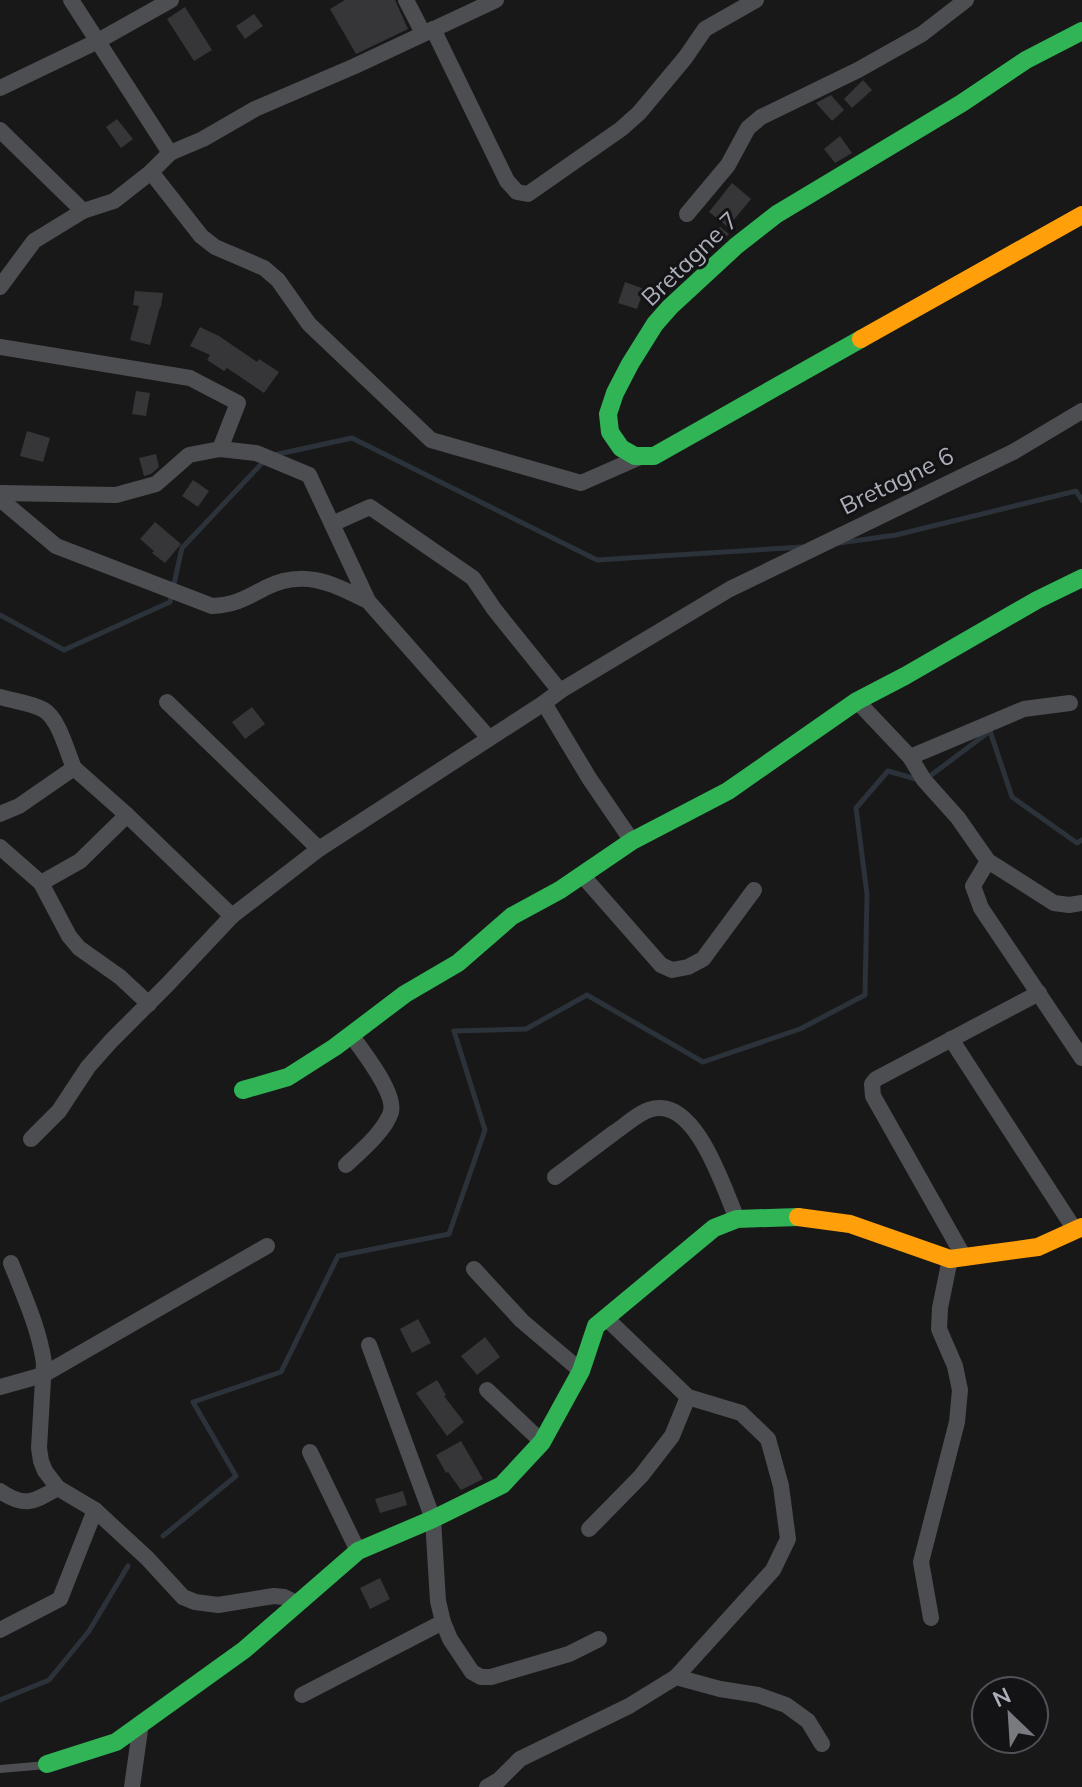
<svg xmlns="http://www.w3.org/2000/svg" width="1082" height="1787" viewBox="0 0 1082 1787" font-family="Mulish,sans-serif">
	<rect width="100%" height="100%" fill="#181818"/>
	<g fill="none" stroke-linecap="round" stroke-linejoin="round">
		<g stroke="#2c323a" stroke-width="5">
			<path d="M274,455L352,438L597,560L802,547"/>
			<path d="M839,543L896,535L1076,491L1082,500"/>
			<path d="M0,615L64,650L170,602L182,548L266,459"/>
			<path d="M926,779L990,731L1012,797L1077,843L1082,840"/>
			<path d="M163,1536L236,1476L193,1402L281,1372L338,1256L449,1234L485,1130L454,1031L526,1029L587,995L703,1062L800,1029L865,995L867,894L856,808L888,771L916,779"/>
			<path d="M0,1700L49,1680L89,1631L128,1566"/>
		</g>
	</g>
	<g fill="#363638">
		<path d="M345,0H395L408,29L356,54L330,9Z"/>
		<path d="M185,7L212,50L194,61L167,19Z"/>
		<path d="M254,14L263,26L245,39L236,26Z"/>
		<path d="M863,80L872,90L852,108L844,99Z"/>
		<path d="M831,95L844,110L832,121L816,103Z"/>
		<path d="M117,119L133,139L121,148L106,127Z"/>
		<path d="M840,136L852,153L835,163L824,149Z"/>
		<path d="M732,183L751,199L728,227L709,212Z"/>
		<path d="M720,227L729,234L705,256L698,250Z"/>
		<path d="M625,282L644,289L637,309L618,303Z"/>
		<path d="M135,291L163,293L161,307H160L150,345L130,340L139,306L133,305Z"/>
		<path d="M200,327L219,336L257,362L259,359L279,372L264,393L227,368L224,371L207,360L210,355L190,346Z"/>
		<path d="M136,391L150,393L146,416L132,414Z"/>
		<path d="M27,431L50,438L43,462L20,456Z"/>
		<path d="M156,454L159,467L151,474L144,476L139,458Z"/>
		<path d="M193,480L209,491L198,507L182,496Z"/>
		<path d="M155,522L181,544L165,563L152,553L154,551L140,539Z"/>
		<path d="M252,707L265,724L245,739L232,722Z"/>
		<path d="M418,1319L431,1343L412,1353L400,1329Z"/>
		<path d="M485,1337L500,1357L477,1375L461,1356Z"/>
		<path d="M437,1380L446,1395L444,1396L464,1422L447,1436L416,1393Z"/>
		<path d="M461,1441L483,1479L461,1490L448,1472L446,1473L436,1455Z"/>
		<path d="M403,1491L407,1505L380,1513L375,1499Z"/>
		<path d="M380,1578L390,1599L370,1609L360,1588Z"/>
	</g>
	<g fill="none" stroke-linecap="round" stroke-linejoin="round">
		<path stroke="#4d4e51" stroke-width="8" d="M0,1769L47,1765"/>
		<g stroke="#4d4e51" stroke-width="16">
			<path d="M71,0L170,153"/>
			<path d="M406,0L423,33"/>
			<path d="M433,29L507,181L517,192L528,194L621,129L639,113L685,58L705,29L756,0"/>
			<path d="M0,88L98,41L171,0"/>
			<path d="M0,130L83,211"/>
			<path d="M151,172L201,236L215,247L264,268L278,280L309,324L431,440L581,483L638,458"/>
			<path d="M687,214L728,165L748,128L761,117L858,70L922,34L966,0"/>
			<path d="M0,287L34,241L83,211L114,201L151,172L170,153L203,139L255,109L355,66L496,0"/>
			<path d="M0,347L190,378L238,403L220,449"/>
			<path d="M0,493L116,495L156,484L189,455L220,449L256,453L309,475L368,601L489,738"/>
			<path d="M0,499L56,546L212,606C235,605 246,598 265,588C304,568 333,584 368,601"/>
			<path d="M332,524L370,507L473,578L494,609L560,691"/>
			<path d="M0,697C13,701 32,703 44,710C59,719 67,752 74,768"/>
			<path d="M857,701L910,757L924,780L958,818L988,861L1054,903L1069,905L1082,903"/>
			<path d="M167,702L319,849"/>
			<path d="M544,703L560,691L730,589L1013,452L1082,411"/>
			<path d="M910,757L1024,709L1070,703"/>
			<path d="M0,814L19,806L74,768L127,815L232,916L319,849L544,703L589,778L632,841"/>
			<path d="M0,847L41,883L69,936L79,948L120,977L149,1004"/>
			<path d="M988,861L973,886L981,908L1082,1058"/>
			<path d="M582,875L661,965L672,970L688,967L703,959L754,890"/>
			<path d="M41,883L80,861L127,815"/>
			<path d="M951,1039L1075,1230"/>
			<path d="M31,1139L59,1111L88,1067L111,1041L167,985L232,916"/>
			<path d="M346,1165C360,1152 385,1131 391,1112C396,1093 362,1050 351,1035"/>
			<path d="M555,1177C575,1162 595,1147 615,1132C626,1125 639,1112 652,1109C696,1097 724,1189 737,1219"/>
			<path d="M964,1257L873,1096L872,1084L876,1079L1039,993"/>
			<path d="M11,1263C24,1296 39,1328 44,1363L39,1448L41,1461L45,1471L58,1488L95,1510L147,1558L183,1597L195,1602L218,1605L274,1596L284,1597L298,1604"/>
			<path d="M474,1269L522,1321L581,1371"/>
			<path d="M369,1345L433,1519L438,1601L443,1622L450,1639L472,1672L481,1677H491L569,1654L599,1639"/>
			<path d="M0,1387L43,1375L267,1246"/>
			<path d="M487,1390L542,1442"/>
			<path d="M310,1452L358,1551"/>
			<path d="M0,1491C25,1508 33,1502 58,1488"/>
			<path d="M589,1529L641,1476L672,1436L688,1397"/>
			<path d="M931,1618L921,1562L957,1422L960,1390L955,1366L939,1329L940,1308L950,1259"/>
			<path d="M0,1630L60,1599L95,1510"/>
			<path d="M676,1677L720,1689L758,1695L786,1705L808,1721L822,1744"/>
			<path d="M302,1695L443,1622"/>
			<path d="M132,1787L141,1723"/>
			<path d="M487,1787L499,1780L520,1759L629,1706L676,1677L773,1570L788,1539L781,1486L768,1439L741,1413L688,1397L606,1318"/>
		</g>
		<g stroke="#30b455" stroke-width="18">
			<path d="M861,339L654,456H635L621,448L610,432L608,414L615,393L630,364L655,324L670,307L736,246L777,214L962,103L1026,60L1082,31"/>
			<path d="M243,1090L288,1077L335,1047L405,994L458,963L512,916L560,890L632,841L728,791L857,701L905,676L1037,600L1082,578"/>
			<path d="M47,1764L116,1742L244,1650L358,1551L433,1519L502,1485L542,1442L581,1371L596,1326L714,1228L737,1219L798,1217"/>
		</g>
		<g stroke="#ff9f0a" stroke-width="18">
			<path d="M861,339L1082,215"/>
			<path d="M798,1217L850,1224L950,1259L1038,1247L1082,1227"/>
		</g>
	</g>
	<g text-anchor="middle" stroke-width="6" stroke-linejoin="round" paint-order="stroke">
		<g font-size="24" fill="#abaeb8" stroke="#131214">
			<text transform="translate(690 259) rotate(-44)" y="8">Bretagne 7</text>
			<text transform="translate(897 481) rotate(-26)" y="8">Bretagne 6</text>
		</g>
	</g>
	<g transform="translate(1010 1715) rotate(335)"><circle r="38" fill="#131214" stroke="#505056" stroke-width="2"/>
	<path d="M0-6L14 30L0 20L-14 30Z" fill="#787a80"/>
	<text y="-12" font-size="22" font-weight="bold" text-anchor="middle" fill="#abaeb8">N</text>
	</g>
</svg>
